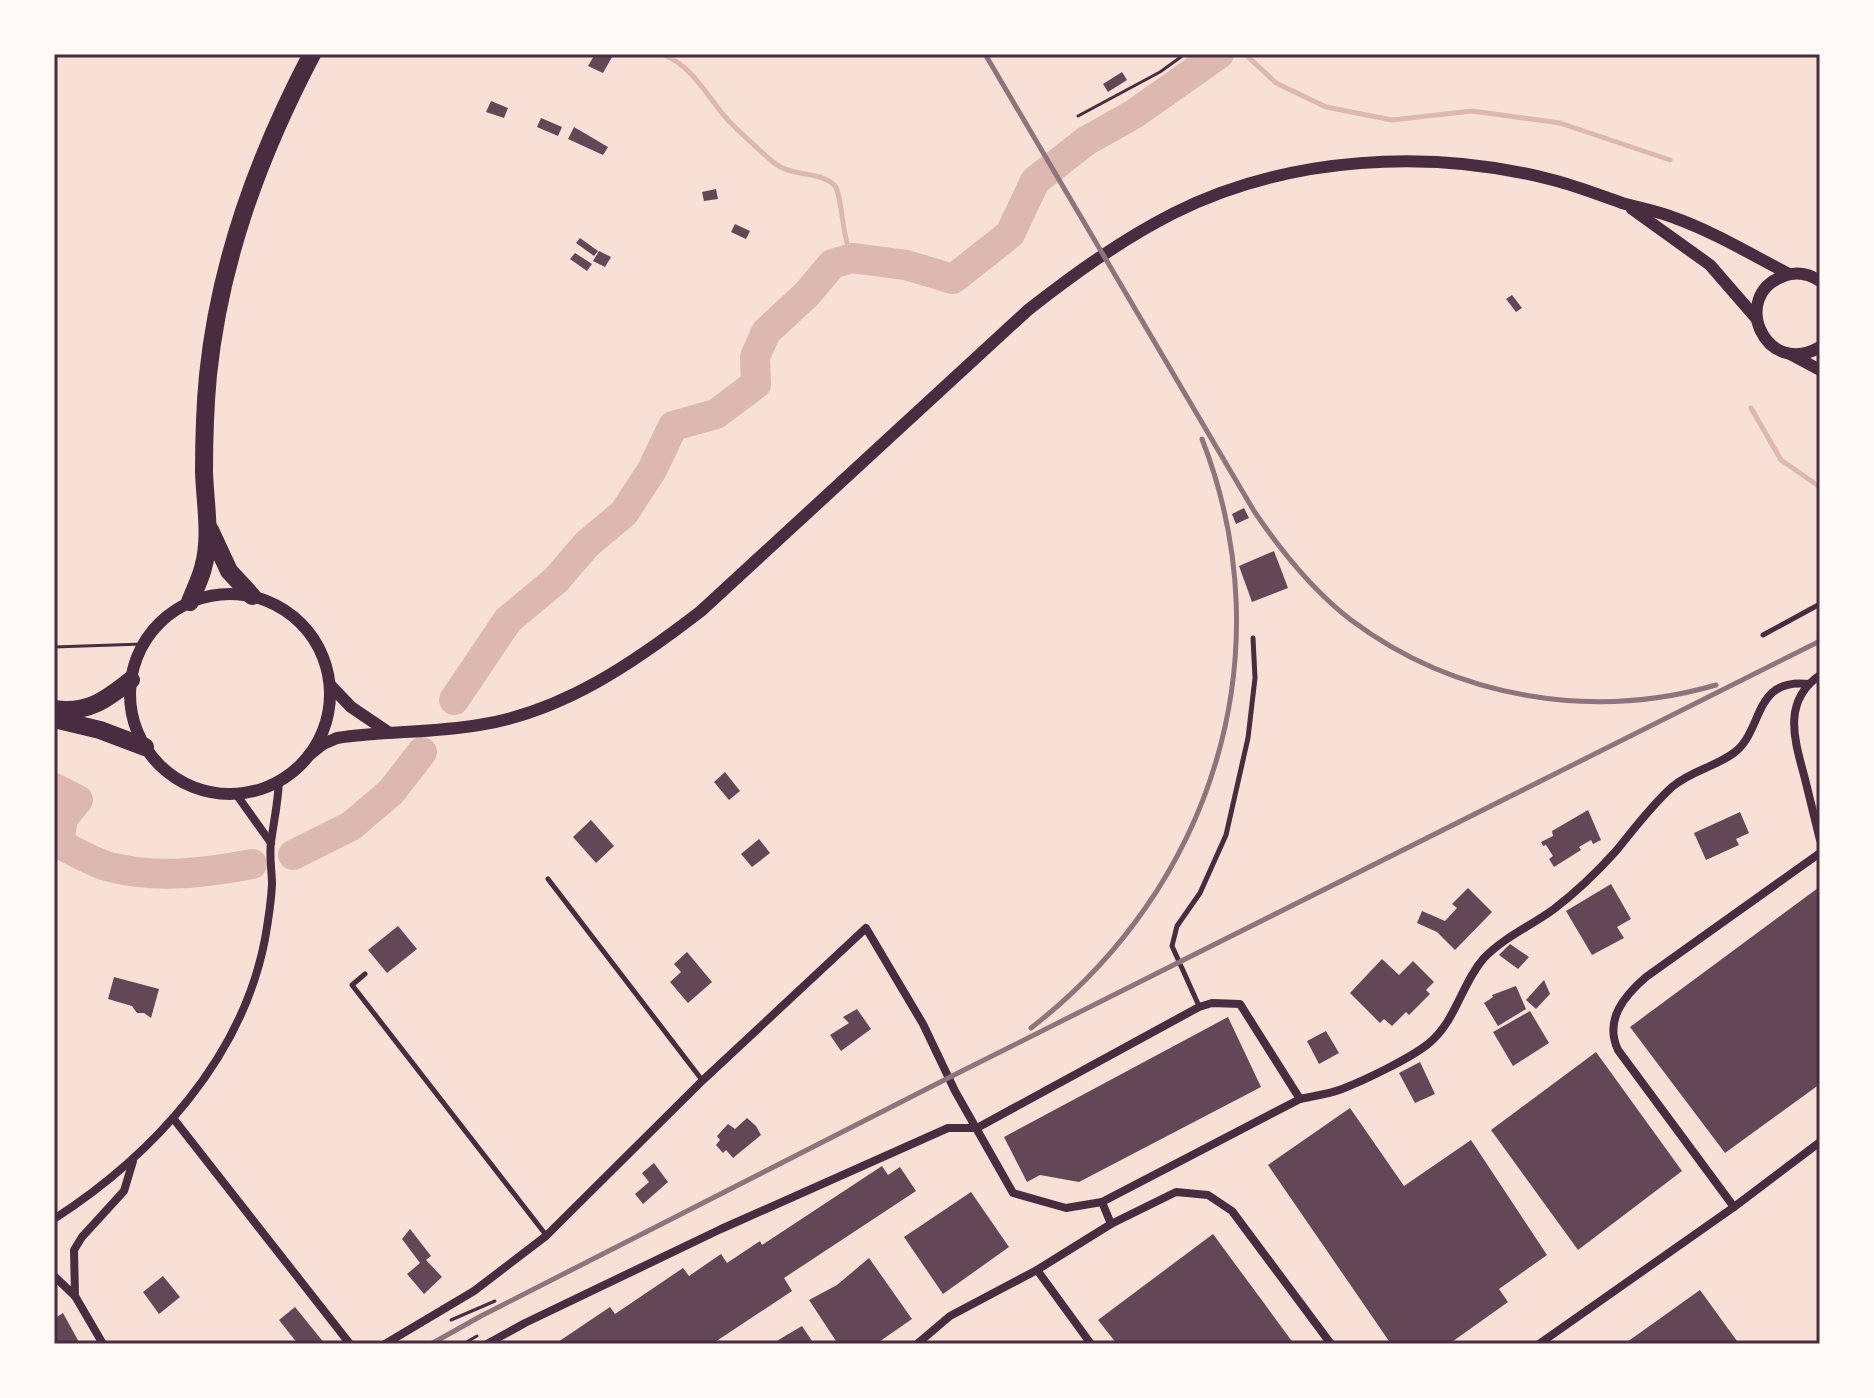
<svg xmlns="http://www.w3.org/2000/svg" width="1874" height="1398" viewBox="0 0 1874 1398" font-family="'Fira Sans',sans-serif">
	<rect width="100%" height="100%" fill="#f7e1d7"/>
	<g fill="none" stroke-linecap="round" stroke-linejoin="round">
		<g stroke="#dcb8b0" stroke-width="5">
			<path d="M662,54C693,66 706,95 727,119C741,134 757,148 773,162C794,179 818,169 835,186C842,194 842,240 852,258"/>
			<path d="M1245,54L1276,83L1326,107L1392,120L1472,111L1560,123L1670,160"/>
			<path d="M1751,408L1781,460L1820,487"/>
		</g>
		<g stroke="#dcb8b0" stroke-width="30">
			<path d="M454,700L508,620L556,580L587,544L624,513L652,470L673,426L716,414L756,384L755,357L766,332L807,294L832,264L852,258L906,265L953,279L1010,234L1035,181L1086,141L1134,114L1219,54"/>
			<path d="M54,788L78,800L63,818L59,844C75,851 93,863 110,867C158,879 204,873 252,864"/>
			<path d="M293,855L351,826L391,792L422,752"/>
		</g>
	</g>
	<g fill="#644757">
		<path d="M595,54H608L612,57L603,73L588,66Z"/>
		<path d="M1122,72L1127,80L1108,92L1103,84Z"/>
		<path d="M491,101L508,108L504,118L486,112Z"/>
		<path d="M541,118L562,127L558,136L537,127Z"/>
		<path d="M574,127L608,147L603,155L568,139Z"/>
		<path d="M716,189L718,199L704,201L702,192Z"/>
		<path d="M735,224L750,231L746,239L731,232Z"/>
		<path d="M580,238L598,251L594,256L576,243Z"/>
		<path d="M599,251L611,257L605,267L593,261Z"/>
		<path d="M575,253L592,264L587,271L570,259Z"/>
		<path d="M1512,295L1522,308L1516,312L1506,299Z"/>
		<path d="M1244,508L1249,518L1236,524L1232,514Z"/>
		<path d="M1274,551L1288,588L1252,602L1239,566Z"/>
		<path d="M725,772L740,791L729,800L714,782Z"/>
		<path d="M1588,810L1601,840L1593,844L1591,840L1579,847L1581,850L1554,867L1549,859L1553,856L1546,845L1543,846L1541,842L1553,836L1552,831Z"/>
		<path d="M1740,812L1749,833L1736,839L1739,845L1706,860L1694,833Z"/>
		<path d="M591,820L614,846L596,863L573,837Z"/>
		<path d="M759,839L770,853L752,867L741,854Z"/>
		<path d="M1611,884L1631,919L1617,927L1624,938L1592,955L1566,911Z"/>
		<path d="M1468,888L1492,912L1455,950L1437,932L1417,923L1422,911L1445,921L1457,908L1452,904Z"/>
		<path d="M1818,888L1820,1084L1725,1153L1630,1027Z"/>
		<path d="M398,926L417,949L387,973L368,950Z"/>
		<path d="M1510,944L1529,957L1518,969L1499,955Z"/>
		<path d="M687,952L712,982L688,1003L670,982L681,972L674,964Z"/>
		<path d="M1382,959L1399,975L1413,961L1434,982L1426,990L1430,994L1409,1015L1406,1012L1392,1026L1384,1019L1380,1023L1350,993Z"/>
		<path d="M114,977L159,989L151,1018L144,1013H137L132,1006L108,999Z"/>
		<path d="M1544,980L1550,994L1536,1009L1526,1000Z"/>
		<path d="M1516,986L1526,1009L1498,1026L1484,1003L1493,997L1492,995Z"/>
		<path d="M857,1009L871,1029L841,1051L830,1035L849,1023L843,1017Z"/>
		<path d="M1530,1011L1549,1043L1513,1066L1493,1032Z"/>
		<path d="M1228,1017L1261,1087L1079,1182L1040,1175L1027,1182L1004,1137Z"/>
		<path d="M1326,1031L1339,1053L1319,1064L1307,1041Z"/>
		<path d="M1596,1052L1682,1171L1578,1250L1491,1130Z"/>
		<path d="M1420,1062L1435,1094L1415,1103L1399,1073Z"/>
		<path d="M1350,1108L1404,1186L1471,1140L1547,1255L1499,1289L1508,1302L1449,1344H1391L1268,1165Z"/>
		<path d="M747,1118L756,1126L761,1135L733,1158L726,1150L723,1153L716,1145L720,1140L717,1136L728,1124L735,1129Z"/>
		<path d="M654,1163L668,1182L643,1204L635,1194L649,1182L642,1173Z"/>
		<path d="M882,1166L888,1175L900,1167L916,1191L784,1278L792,1291L712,1344H555L610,1307L615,1314L683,1268L689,1276L721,1254L727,1263L760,1241L762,1245Z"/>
		<path d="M971,1192L1009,1247L943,1294L904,1237Z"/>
		<path d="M410,1229L431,1256L426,1260L442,1277L424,1294L407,1274L420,1263L402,1239Z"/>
		<path d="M1213,1234L1294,1344H1117L1098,1320Z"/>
		<path d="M869,1258L912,1319L876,1344H838L809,1300L837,1285Z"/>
		<path d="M163,1276L180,1297L159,1314L143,1292Z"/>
		<path d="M1700,1290L1737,1341L1733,1344L1627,1342Z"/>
		<path d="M295,1307L325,1344H298L279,1320Z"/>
		<path d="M63,1313L80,1344H54V1319Z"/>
		<path d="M802,1326L814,1344H772L785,1336Z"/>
	</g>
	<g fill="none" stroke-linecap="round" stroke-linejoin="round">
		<g stroke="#4a2c40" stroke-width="3">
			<path d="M1078,116L1160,72L1185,54"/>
			<path d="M54,647L143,644"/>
			<path d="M451,1320L495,1301"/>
			<path d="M463,1344L477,1336"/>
		</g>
		<g stroke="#4a2c40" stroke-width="5">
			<path d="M1763,635L1820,604"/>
			<path d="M548,879L702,1080"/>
			<path d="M365,974L352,985L546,1235"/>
			<path d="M1199,1006L1172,946L1177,926L1200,893L1226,835L1248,738L1255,678L1253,638"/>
		</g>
		<g stroke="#4a2c40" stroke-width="8">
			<path d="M1820,675C1781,702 1795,741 1805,779C1810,799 1815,820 1820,840"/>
			<path d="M236,794L271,843"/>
			<path d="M1300,1099C1314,1096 1329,1094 1342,1089C1365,1080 1409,1059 1428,1044C1456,1022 1461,984 1484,958C1504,937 1531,926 1554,909C1575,893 1598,871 1616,851C1634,829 1651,806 1672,787C1692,770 1716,767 1735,752C1764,729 1753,677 1809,684"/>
			<path d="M173,1118L350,1344"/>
			<path d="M1734,1207L1618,1050C1604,1020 1624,996 1646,977L1820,853"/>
			<path d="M54,1219C153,1155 242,1059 265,939C268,922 271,902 272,885C272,871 269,856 271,842C274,821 278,802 279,781"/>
			<path d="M1037,1270L1091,1344"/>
			<path d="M54,1276L75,1296L103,1344"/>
			<path d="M75,1296L74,1250L82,1237L124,1191L133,1161"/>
			<path d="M385,1344L474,1291L546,1236L702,1081L866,928L923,1024L955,1091L1013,1193L1066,1208L1102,1202L1111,1224"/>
			<path d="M487,1344L525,1323L721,1229L948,1128H977L1199,1007L1212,1003L1240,1004L1300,1099L1102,1202"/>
			<path d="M917,1344L950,1316L1037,1270L1111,1224L1176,1192L1208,1195L1232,1211L1331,1344"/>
			<path d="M1539,1344L1734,1207L1820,1142"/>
		</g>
		<g stroke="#4a2c40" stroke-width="12">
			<path d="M1632,209L1710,265L1756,318"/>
			<path d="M1820,281C1809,274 1797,271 1784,276C1729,295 1765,379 1820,347"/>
			<path d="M1792,355L1820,370"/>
			<circle cx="230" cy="694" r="100"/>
			<path d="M330,685L351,707L388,732"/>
			<path d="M309,755L323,744L337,738C384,731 432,733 479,725C563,712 635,662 701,611L1028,310C1074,274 1121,240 1174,213C1288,156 1430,148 1553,180C1577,186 1599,195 1622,203C1639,208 1658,211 1675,218C1714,232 1752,255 1789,274"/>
		</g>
		<g stroke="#4a2c40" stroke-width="18">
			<path d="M210,530L229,571L252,596"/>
			<path d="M190,602C194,591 200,580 203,568C212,537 205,504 204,472C204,440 205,407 208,375C220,260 259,155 312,54"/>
			<path d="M54,709C87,714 106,700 131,680"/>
			<path d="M54,719L100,730L145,747"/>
		</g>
		<g stroke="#8f747c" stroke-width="5">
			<path d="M985,54L1254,511C1281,551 1312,590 1351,620C1455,698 1592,721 1716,685"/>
			<path d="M1031,1028C1212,888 1286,655 1202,439"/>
			<path d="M431,1344L481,1316L958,1073L1820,641"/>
		</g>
	</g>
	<rect width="1874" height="1398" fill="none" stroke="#fffaf5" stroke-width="112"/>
	<rect x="56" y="56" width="1762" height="1286" fill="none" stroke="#4a2c40" stroke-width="3"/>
</svg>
